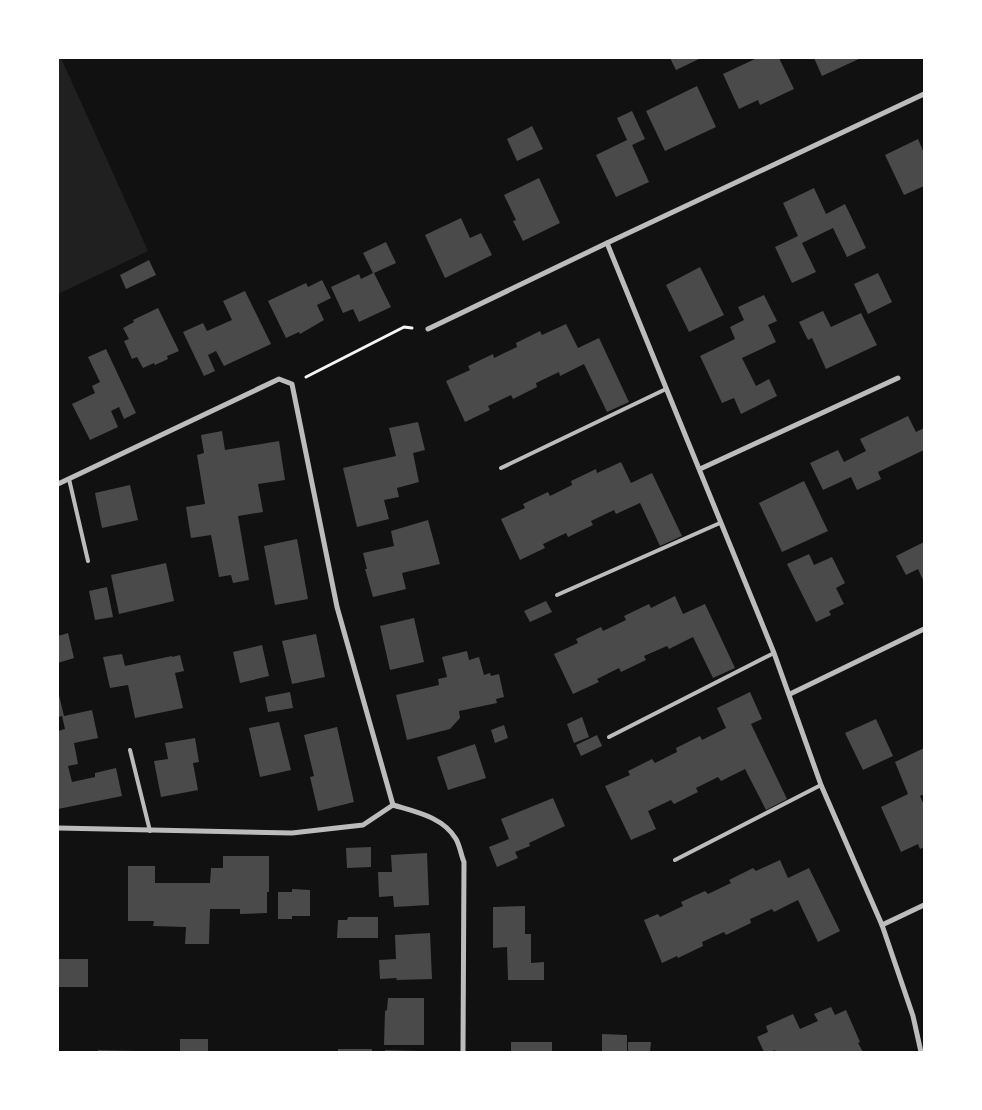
<svg xmlns="http://www.w3.org/2000/svg" width="982" height="1110" viewBox="0 0 982 1110" font-family="Montserrat,sans-serif">
	<rect width="100%" height="100%" fill="#111"/>
	<path fill="#202020" d="M58,58H61L148,251L58,294Z"/>
	<g fill="#4a4a4a">
		<path d="M670,58H701L676,70Z"/>
		<path d="M757,58H779L794,89L760,105L758,100L739,109L723,74Z"/>
		<path d="M814,58H861L822,76Z"/>
		<path d="M697,86L716,127L665,151L646,111Z"/>
		<path d="M632,111L645,139L632,145L649,182L616,197L596,155L627,140L617,118Z"/>
		<path d="M532,126L543,149L517,161L507,139Z"/>
		<path d="M918,139L924,153V186L904,195L885,155Z"/>
		<path d="M539,178L560,223L523,241L513,221L516,220L504,195Z"/>
		<path d="M814,188L826,214L845,204L866,248L847,257L833,228L802,243L816,272L792,283L775,247L798,236L783,203Z"/>
		<path d="M461,218L470,238L481,233L492,255L445,278L425,235Z"/>
		<path d="M386,242L396,263L374,273L391,307L359,322L353,309L343,313L331,287L359,274L361,279L373,273L363,253Z"/>
		<path d="M149,260L156,275L126,289L120,275Z"/>
		<path d="M700,267L724,315L689,332L666,285Z"/>
		<path d="M878,273L892,302L868,314L854,284Z"/>
		<path d="M322,280L331,298L317,305L324,320L300,334L299,332L286,338L268,301L306,283L308,287Z"/>
		<path d="M245,291L271,344L224,366L216,351L208,355L215,371L204,376L183,332L203,323L207,331L232,320L223,301Z"/>
		<path d="M764,295L777,321L768,325L776,342L742,358L756,386L769,379L777,396L741,414L734,398L722,403L700,356L735,339L730,327L744,320L738,307Z"/>
		<path d="M158,308L179,351L167,356L168,359L155,365L154,363L143,368L137,357L132,359L124,341L129,339L123,328L134,322L133,320Z"/>
		<path d="M823,311L831,327L861,313L877,345L826,369L812,338L808,340L799,322Z"/>
		<path d="M566,324L578,348L599,338L629,402L607,412L584,364L560,376L559,372L536,383L537,387L513,399L511,395L488,406L490,410L465,422L446,381L470,370L468,366L493,354L494,358L517,347L516,343L540,331L542,335Z"/>
		<path d="M106,349L136,413L124,419L119,407L111,411L118,427L90,440L72,404L95,393L92,386L100,382L88,357Z"/>
		<path d="M908,416L916,432L924,428V450L878,472L881,479L857,490L851,477L823,490L810,463L838,450L844,462L866,451L860,439Z"/>
		<path d="M418,422L425,450L413,453L419,482L397,488L399,497L384,500L389,519L357,527L343,468L396,456L389,428Z"/>
		<path d="M222,431L225,450L279,441L285,480L258,484L263,512L238,516L249,580L233,583L231,575L219,577L211,535L191,538L186,507L205,504L197,455L204,453L201,435Z"/>
		<path d="M621,462L631,483L652,473L682,536L660,546L640,503L616,514L614,510L591,521L593,525L568,537L566,533L543,544L545,548L520,560L501,519L525,508L523,504L548,492L550,496L572,485L571,481L596,469L597,473Z"/>
		<path d="M804,481L828,531L782,552L759,503Z"/>
		<path d="M130,485L138,520L102,528L95,493Z"/>
		<path d="M428,520L440,564L402,573L406,589L373,597L365,569H367L363,553L394,546L391,531Z"/>
		<path d="M297,539L308,599L275,605L264,546Z"/>
		<path d="M924,542V582L918,569L906,575L896,556Z"/>
		<path d="M809,554L814,565L832,557L845,583L836,588L844,604L829,611L831,615L816,622L787,564Z"/>
		<path d="M166,563L174,601L119,614L111,575Z"/>
		<path d="M107,587L113,617L95,620L89,591Z"/>
		<path d="M675,596L683,614L705,604L735,668L713,678L693,637L669,649L667,646L644,656L646,660L621,672L619,668L597,679L599,682L573,694L554,654L578,643L576,639L601,627L603,631L626,620L624,616L649,604L651,608Z"/>
		<path d="M546,601L552,612L530,622L524,611Z"/>
		<path d="M414,618L424,662L390,670L380,626Z"/>
		<path d="M68,633L74,658L58,663V636Z"/>
		<path d="M316,634L325,677L292,684L282,641Z"/>
		<path d="M262,645L269,676L240,683L233,652Z"/>
		<path d="M467,651L469,660L479,657L484,675L490,673L491,676L499,674L504,697L496,699L497,703L459,711L460,718L450,729L407,740L396,695L439,685L438,679L447,677L442,657Z"/>
		<path d="M122,654L125,666L172,656V657L180,655L184,671L175,673L183,708L135,718L128,685L110,688L103,657Z"/>
		<path d="M58,691L64,716L92,710L98,738L74,743L78,764L68,766L72,782L95,777V773L116,768L122,796L58,809V731L65,729L62,716L58,717Z"/>
		<path d="M290,692L293,708L268,712L265,697Z"/>
		<path d="M750,692L762,719L751,724L787,799L766,810L745,769L721,781L718,777L696,788L698,792L674,804L671,800L648,811L656,829L631,840L605,786L630,775L628,771L652,759L655,763L677,752L676,748L700,736L702,740L726,728L717,708Z"/>
		<path d="M582,717L589,737L574,743L567,724Z"/>
		<path d="M876,719L893,756L863,770L845,733Z"/>
		<path d="M279,722L291,770L260,777L249,728Z"/>
		<path d="M504,725L508,738L495,743L491,730Z"/>
		<path d="M337,727L354,802L318,811L310,777L314,776L304,735Z"/>
		<path d="M597,735L602,746L581,756L576,745Z"/>
		<path d="M195,738L199,762L193,763L198,790L161,797L154,761L168,759L165,743Z"/>
		<path d="M475,744L486,778L448,790L437,757Z"/>
		<path d="M924,748V794L920,796L924,805V847L920,849L918,844L901,852L881,807L908,794L895,762Z"/>
		<path d="M553,798L565,826L529,843L530,846L515,852L518,858L497,867L489,847L509,839L501,819Z"/>
		<path d="M371,847V867L347,868L346,848Z"/>
		<path d="M427,853L429,905L394,907L393,896L379,897L378,872H392L391,855Z"/>
		<path d="M223,856H269V892H267V913L240,914V909H210L209,944H185L186,927L153,926L154,921H128V866H155V883H210L211,868H223Z"/>
		<path d="M780,860L788,878L809,868L840,931L818,942L798,900L774,912L772,909L750,919L751,923L726,935L724,932L702,942L703,946L678,958L677,956L662,963L644,920L658,914L660,917L683,906L681,902L705,891L708,894L731,883L729,880L753,868L756,871Z"/>
		<path d="M292,889L310,890V916H292V919H278V892H292Z"/>
		<path d="M525,906V934H531V963L544,962V980H508L507,947L493,948V907Z"/>
		<path d="M348,917H378V938H337L338,920H347Z"/>
		<path d="M430,933L432,979L396,980L397,978L380,979L379,960L396,959L395,935Z"/>
		<rect x="58" y="959" width="30" height="28"/>
		<path d="M388,998H424V1045H384L385,1011L387,1010Z"/>
		<path d="M831,1007L835,1015L846,1010L860,1042L858,1043L863,1052H776L775,1050L770,1052H764L757,1037L768,1032L766,1026L793,1014L800,1029L818,1021L814,1014Z"/>
		<path d="M602,1034L627,1035V1052H602Z"/>
		<path d="M180,1039H208V1051L180,1052Z"/>
		<rect x="511" y="1042" width="41" height="10"/>
		<path d="M628,1042H651L650,1052H628Z"/>
		<rect x="338" y="1049" width="34" height="3"/>
		<path d="M98,1050L135,1051V1052H98Z"/>
		<path d="M385,1050L419,1051V1052H385Z"/>
	</g>
	<g fill="none" stroke-linecap="round" stroke-linejoin="round">
		<path stroke="#f5f5f5" stroke-width="3" d="M306,377L404,327L412,328"/>
		<g stroke="#bcbcbc" stroke-width="4">
			<path d="M501,468L666,389"/>
			<path d="M69,479L88,561"/>
			<path d="M557,595L720,523"/>
			<path d="M609,737L774,653"/>
			<path d="M130,750L150,831"/>
			<path d="M675,860L821,785"/>
		</g>
		<g stroke="#bcbcbc" stroke-width="5">
			<path d="M428,329L607,243"/>
			<path d="M700,469L898,378"/>
			<path d="M58,484L279,379L292,384L337,607L393,805"/>
			<path d="M790,694L924,629"/>
			<path d="M58,828L292,833L363,825L393,805C416,812 443,817 456,839C460,846 461,855 464,862L463,1052"/>
			<path d="M882,925L924,905"/>
			<path d="M921,1052L913,1016L882,925L821,785L774,653L607,243L924,94"/>
		</g>
	</g>
	<rect width="982" height="1110" fill="none" stroke="#ffffff" stroke-width="118"/>
</svg>
